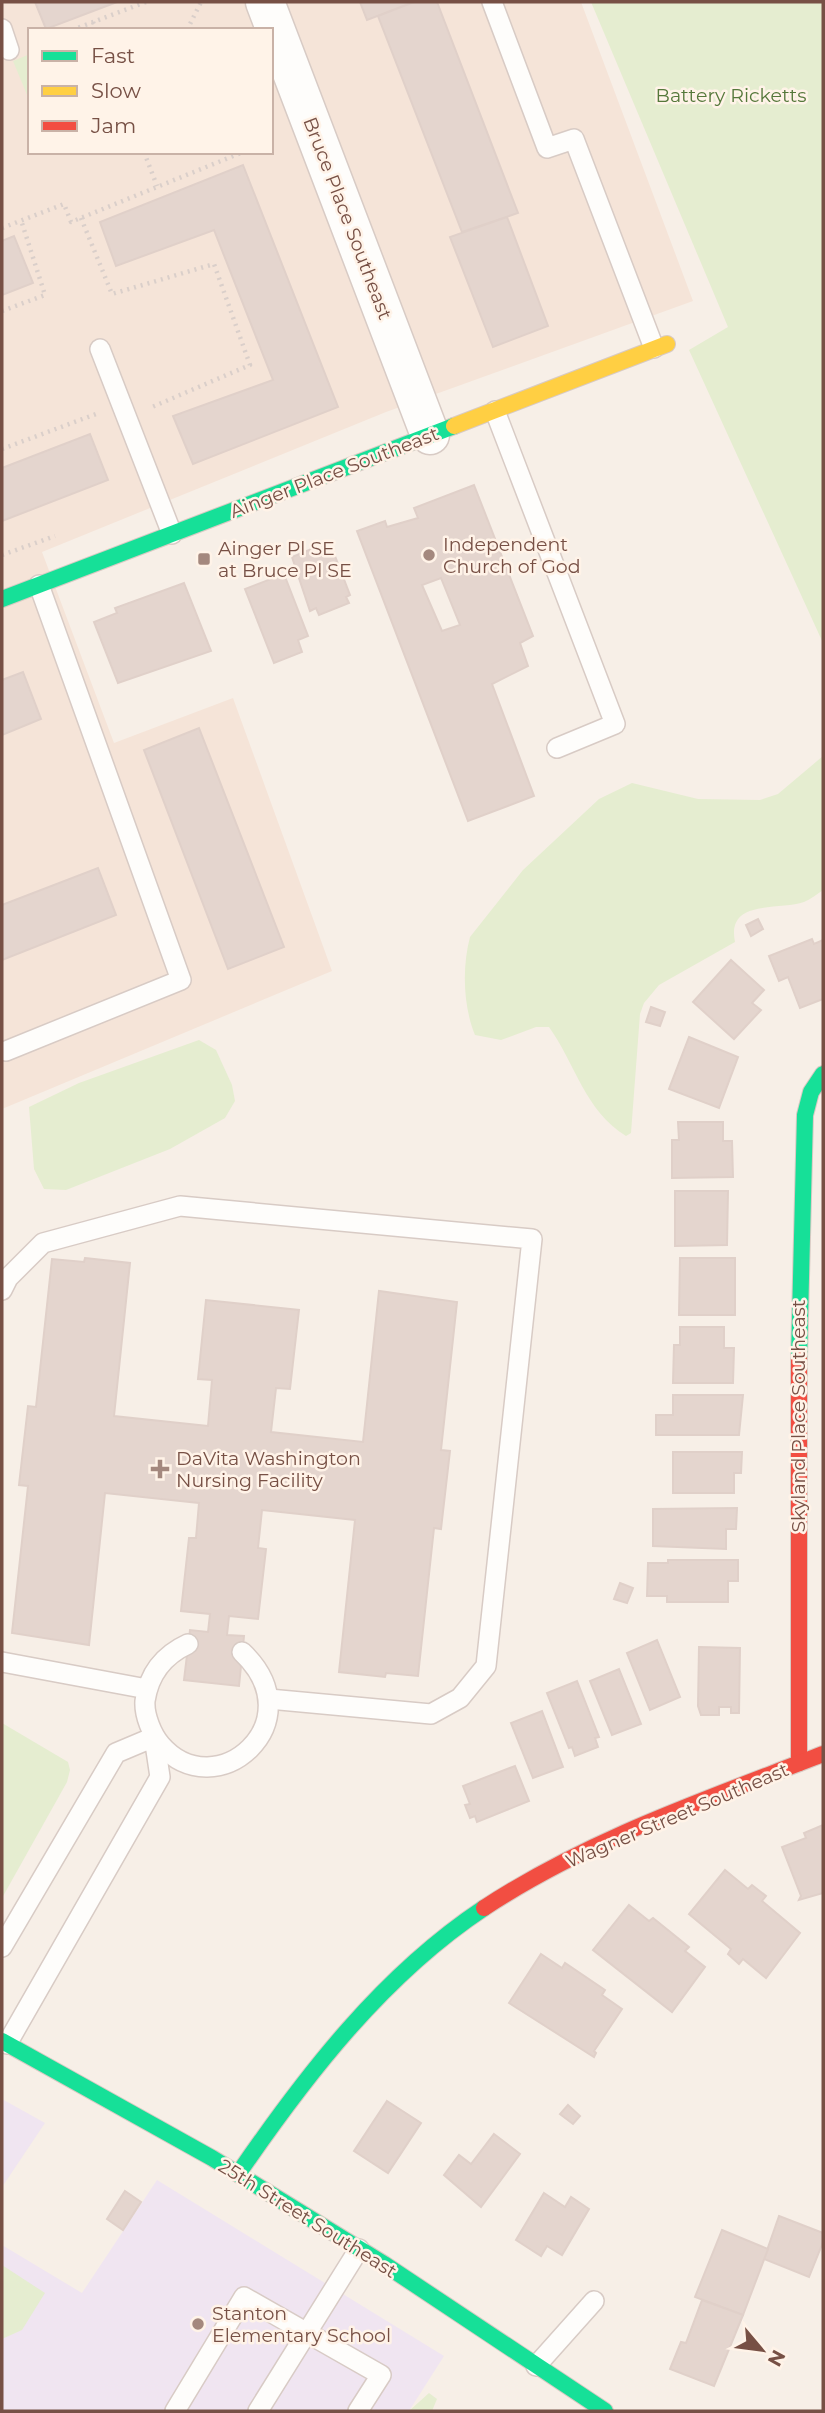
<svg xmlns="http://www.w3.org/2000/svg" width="825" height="2413" viewBox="0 0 825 2413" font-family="Montserrat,sans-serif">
	<rect width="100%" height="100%" fill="#f7efe7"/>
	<path fill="#f5e4d8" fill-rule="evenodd" d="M2,2H581L693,301L386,412L42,552L114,743L233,698L332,971L2,1109ZM30,30H271V152H30Z"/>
	<g fill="#f0e5f1">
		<path d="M2,2099L45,2123L2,2187Z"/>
		<path d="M157,2180L444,2356L409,2411H2V2245L82,2293Z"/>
	</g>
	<g fill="#e5edd0">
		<path d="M591,2H823V643L689,350L728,327Z"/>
		<path d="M30,54V102L13,61Z"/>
		<path d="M823,756V890C817,894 811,899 804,902C780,911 726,898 735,942L659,985L644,1003L640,1014L631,1133L626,1136C585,1111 575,1063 549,1027H536L501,1040L475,1035C463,1006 462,967 470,937L523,870L599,799L632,783L698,799L760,800L778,794Z"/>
		<path d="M199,1040L216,1050L232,1085L235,1101L225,1118L170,1149L66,1190L44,1189L34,1169L29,1107L79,1083Z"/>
		<path d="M2,1723L68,1762L70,1770L67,1782L2,1898Z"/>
		<path d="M2,2265L45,2293L22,2330L2,2339Z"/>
		<path d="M429,2393L437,2399L432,2411H409Z"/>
	</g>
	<g fill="#e4d5ce" stroke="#e0d0c9" stroke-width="2" fill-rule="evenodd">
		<path d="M35,2H117L46,29Z"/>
		<path d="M360,2H414L367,20Z"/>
		<path d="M414,2H437L518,213L462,232L378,16Z"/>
		<path d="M243,165L338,407L193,464L173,416L273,380L214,230L116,266L100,222Z"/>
		<path d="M507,217L548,326L493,347L450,237Z"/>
		<path d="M14,236L33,283L2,295V241Z"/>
		<path d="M90,434L108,480L2,521V468Z"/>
		<path d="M474,485L533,636L520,643L528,666L492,684L534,796L468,821L357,531L385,521L387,527L418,518L414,508ZM441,578L460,625L442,631L422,585Z"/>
		<path d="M326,543L330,552L333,551L350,595L346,597L349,603L319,615L316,608L310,611L292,557Z"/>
		<path d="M284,574L308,636L298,640L302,652L274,663L245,589Z"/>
		<path d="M184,583L211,651L118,683L94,622L117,613L115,608Z"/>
		<path d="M23,672L41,719L2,735V680Z"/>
		<path d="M199,728L284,947L228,969L144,750Z"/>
		<path d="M98,868L116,915L2,960V905Z"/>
		<path d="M758,919L763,929L751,936L746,925Z"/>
		<path d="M812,939L814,944L823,940V999L800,1008L788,977L779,981L769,956Z"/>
		<path d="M731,960L764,990L752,1003L761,1010L734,1039L693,1002Z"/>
		<path d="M651,1007L665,1012L660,1026L646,1022Z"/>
		<path d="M689,1037L738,1057L719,1108L669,1089Z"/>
		<path d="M678,1122H723V1141H732L733,1177L672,1178V1140H679Z"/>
		<path d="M675,1191H728L727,1245L675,1246Z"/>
		<path d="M85,1258L130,1263L114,1416L208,1426L212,1380L198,1379L206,1300L299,1310L290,1389L276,1388L271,1432L363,1442L379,1291L457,1302L441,1450L450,1451L441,1529L434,1528L418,1676L386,1673L385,1677L339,1672L355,1520L262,1510L258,1548L266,1549L258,1619L229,1616L227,1635L244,1636L239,1686L184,1680L190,1630L208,1632L210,1614L181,1611L189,1538H196L199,1503L105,1493L89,1645L12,1633L28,1486L19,1485L28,1406L36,1407L52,1259L84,1262Z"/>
		<path d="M680,1258H735V1315H679Z"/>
		<path d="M680,1327H724V1348H734L733,1383H673L674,1345H680Z"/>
		<path d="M673,1395H743L739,1435H656V1415H673Z"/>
		<path d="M673,1452H742L741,1473H734V1493H673Z"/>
		<path d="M737,1508L736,1529H726V1549L653,1546V1509Z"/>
		<path d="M668,1560H738V1581H728V1602H667V1596H647L648,1563H668Z"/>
		<path d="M620,1583L633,1588L627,1603L614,1599Z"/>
		<path d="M657,1640L680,1697L650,1710L627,1653Z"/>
		<path d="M699,1647L740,1648L739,1713H731V1707H719V1715H701L698,1706Z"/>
		<path d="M619,1669L641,1724L612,1735L590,1681Z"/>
		<path d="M577,1681L599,1737L595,1738L598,1747L575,1756L572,1747L569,1748L547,1693Z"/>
		<path d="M542,1711L563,1767L533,1778L511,1723Z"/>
		<path d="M515,1766L529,1801L477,1822L475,1816L470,1818L465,1805L470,1804L463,1786Z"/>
		<path d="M823,1825V1893L799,1900L801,1896L782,1847L806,1838L804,1833Z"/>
		<path d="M725,1870L748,1889L752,1885L766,1896L762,1901L800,1933L766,1978L743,1959L739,1964L728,1954L731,1949L689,1914Z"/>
		<path d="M629,1905L649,1921L653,1918L689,1947L685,1951L705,1967L672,2012L593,1950Z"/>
		<path d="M541,1954L562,1968L565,1963L605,1990L602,1995L622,2009L594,2051L596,2053L594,2057L509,2003Z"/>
		<path d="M387,2101L421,2123L388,2173L354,2151Z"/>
		<path d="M568,2105L580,2116L573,2124L560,2114Z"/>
		<path d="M494,2134L520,2154L481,2207L444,2175L459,2155L471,2164Z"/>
		<path d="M125,2191L141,2202L123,2230L107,2219Z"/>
		<path d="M544,2193L565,2207L571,2197L589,2209L562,2255L547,2246L541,2256L516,2240Z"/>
		<path d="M779,2216L823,2233V2242L809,2277L764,2259Z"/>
		<path d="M722,2230L768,2249L743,2315L695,2297Z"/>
		<path d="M702,2300L743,2315L714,2386L670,2369L681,2342L686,2343Z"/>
	</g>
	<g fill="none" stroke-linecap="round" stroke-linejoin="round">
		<defs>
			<g id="lane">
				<path d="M492,2L547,148L574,139L654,348"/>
				<path d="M2,29L9,50"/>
				<path d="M100,349L172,534"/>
				<path d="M495,411L615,724L557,748"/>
				<path d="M6,1051L181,980L39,585"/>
				<path d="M2,1290L8,1278L43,1243L180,1206L532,1239L486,1666L460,1698L431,1714L269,1699"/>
				<path d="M188,1644C164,1655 149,1673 145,1701C144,1715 152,1735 161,1745C216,1808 316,1722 242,1652"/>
				<path d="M2,1662L147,1689"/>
				<path d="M2,1947L116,1753L154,1737L160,1777L7,2044"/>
				<path d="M536,2366L594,2301"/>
				<path d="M175,2411L244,2297L381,2375L358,2411"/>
				<path d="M258,2411L359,2249"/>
			</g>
			<path id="street" d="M265,2L430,435"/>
			<g id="fast">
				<path d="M2,599L454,426"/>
				<path d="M799,1359L805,1115L811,1092L823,1074"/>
				<path d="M2,2041L212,2158L384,2264L605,2411"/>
				<path d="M238,2174C306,2075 383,1975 484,1908"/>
			</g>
			<path id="slow" d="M454,426L667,344"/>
			<g id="jam">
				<path d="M799,1359V1763"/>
				<path d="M484,1908C589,1839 707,1799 823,1754"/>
			</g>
		</defs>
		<use href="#lane" stroke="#d8cbc5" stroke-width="22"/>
		<use href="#street" stroke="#d8cbc5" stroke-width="41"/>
		<use href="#fast" stroke="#d8cac3" stroke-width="18"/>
		<use href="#slow" stroke="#d8cac3" stroke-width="18"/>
		<use href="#jam" stroke="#d8cac3" stroke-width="18"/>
		<g stroke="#dacfca" stroke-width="4.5" stroke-dasharray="2 5" stroke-linecap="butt">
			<path d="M93,22L96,30"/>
			<path d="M72,30L146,2"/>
			<path d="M187,30L201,2"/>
			<path d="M144,152L157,186"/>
			<path d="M81,218L112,294L214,264L250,365L152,407"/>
			<path d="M2,228L64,204L71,222L243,152"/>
			<path d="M2,311L45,295L21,220"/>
			<path d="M2,449L96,414"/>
			<path d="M2,555L55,536"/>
		</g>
		<use href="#lane" stroke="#fefdfb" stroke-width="19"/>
		<use href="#street" stroke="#fefdfb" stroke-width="38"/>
		<use href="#fast" stroke="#16e098" stroke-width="16"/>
		<use href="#slow" stroke="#ffcf43" stroke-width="16"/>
		<use href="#jam" stroke="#f24e42" stroke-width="16"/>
	</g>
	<g fill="#a4887e" stroke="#fff3e8" stroke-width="2.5">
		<circle cx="429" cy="555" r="7"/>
		<rect x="197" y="552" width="14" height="14" rx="3.5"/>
		<path d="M156.5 1458.5h7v7h7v7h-7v7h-7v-7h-7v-7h7z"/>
		<circle cx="198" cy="2324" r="7"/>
	</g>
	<g text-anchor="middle" stroke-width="5" stroke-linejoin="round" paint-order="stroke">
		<g font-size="19" fill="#55783a" stroke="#fff3e8">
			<text x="731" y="102">Battery Ricketts</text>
		</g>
		<g font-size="19" fill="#775045" stroke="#fff3e8">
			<text transform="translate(348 218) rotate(69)" y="7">Bruce Place Southeast</text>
			<text transform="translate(334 472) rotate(-21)" y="7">Ainger Place Southeast</text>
			<text transform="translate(798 1416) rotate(-90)" y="7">Skyland Place Southeast</text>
			<text transform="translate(677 1815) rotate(-23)" y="7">Wagner Street Southeast</text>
			<text transform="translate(308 2218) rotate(32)" y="7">25th Street Southeast</text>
		</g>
		<g font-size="19" fill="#775045" stroke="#fff3e8" text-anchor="start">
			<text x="443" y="551">Independent<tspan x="443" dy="22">Church of God</tspan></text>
			<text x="218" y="555">Ainger Pl SE<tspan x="218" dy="22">at Bruce Pl SE</tspan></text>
			<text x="176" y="1465">DaVita Washington<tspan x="176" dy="22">Nursing Facility</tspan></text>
			<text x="212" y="2320">Stanton<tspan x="212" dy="22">Elementary School</tspan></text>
		</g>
	</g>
	<rect width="825" height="2413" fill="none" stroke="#775045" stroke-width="7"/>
	<rect x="28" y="28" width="245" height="126" fill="#fff3e8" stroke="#c9b2a7" stroke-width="2"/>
	<rect x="42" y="51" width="35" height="10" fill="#16e098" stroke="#c9b2a7" stroke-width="2"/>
	<text x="91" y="63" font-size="21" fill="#775045">Fast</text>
	<rect x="42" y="86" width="35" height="10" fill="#ffcf43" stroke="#c9b2a7" stroke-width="2"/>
	<text x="91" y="98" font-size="21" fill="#775045">Slow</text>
	<rect x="42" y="121" width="35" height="10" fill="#f24e42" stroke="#c9b2a7" stroke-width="2"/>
	<text x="91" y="133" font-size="21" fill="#775045">Jam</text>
	<g transform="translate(762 2350) rotate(119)" stroke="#fff3e8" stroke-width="5" paint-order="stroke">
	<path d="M0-5L12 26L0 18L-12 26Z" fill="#775045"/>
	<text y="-10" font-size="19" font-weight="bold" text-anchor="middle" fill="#775045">N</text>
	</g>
</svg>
